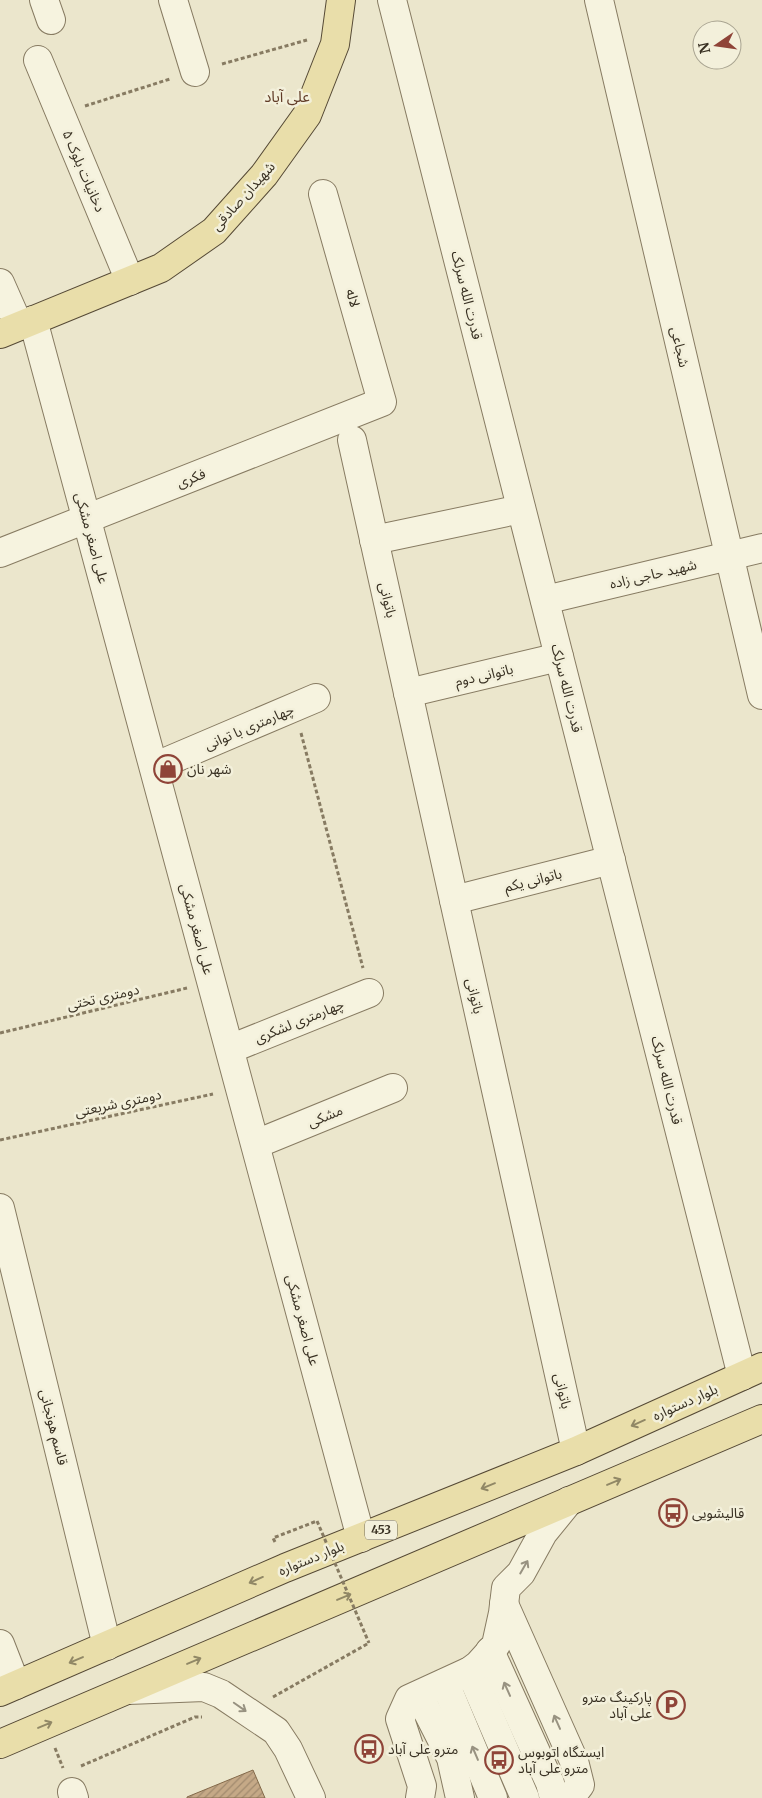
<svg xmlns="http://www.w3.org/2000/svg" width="762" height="1798" viewBox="0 0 762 1798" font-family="Merriweather,'Noto Sans Arabic',serif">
	<defs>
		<pattern id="building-hatch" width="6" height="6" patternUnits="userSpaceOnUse" patternTransform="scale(1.25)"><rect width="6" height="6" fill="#c5a987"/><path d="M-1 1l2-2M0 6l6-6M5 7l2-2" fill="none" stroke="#a18a6e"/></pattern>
	</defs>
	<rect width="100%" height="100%" fill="#ebe6cc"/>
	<path fill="url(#building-hatch)" stroke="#83694a" d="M253,1770L265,1798H187V1797Z"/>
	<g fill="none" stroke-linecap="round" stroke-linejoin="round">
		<defs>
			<g id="minor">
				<path d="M44,0L51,20"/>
				<path d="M173,0L195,72"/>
				<path d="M392,0L742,1376"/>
				<path d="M599,0L762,695"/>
				<path d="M38,60L130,281"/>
				<path d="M0,283L19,326"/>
				<path d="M33,320L361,1538"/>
				<path d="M352,440L576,1451"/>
				<path d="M374,540L521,509"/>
				<path d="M0,553L382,402L323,194"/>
				<path d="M545,600L762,548"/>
				<path d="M408,693L559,657"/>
				<path d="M154,767L316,698"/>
				<path d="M454,900L611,860"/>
				<path d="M230,1049L369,993"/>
				<path d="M256,1144L393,1088"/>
				<path d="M0,1208L107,1646"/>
				<path d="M504,1604L574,1761L580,1785L570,1798"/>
				<path d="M0,1644L16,1685"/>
				<path d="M490,1651L550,1783L554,1798"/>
				<path d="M470,1671L525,1798"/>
				<path d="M445,1683L493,1798"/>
				<path d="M128,1690L204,1687L221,1694L276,1731L288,1749L311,1798"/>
				<path d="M419,1695L451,1758L460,1798"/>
				<path d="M72,1792L74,1798"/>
				<path d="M420,1798L422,1786L400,1719L409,1699L470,1671L478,1665L496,1645L503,1613L506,1588L521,1573L543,1533L569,1501"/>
			</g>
			<g id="major">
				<path d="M0,334L161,268L214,231L264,175L307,115L335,44L341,0"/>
				<path d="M0,1692L285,1568L576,1451L762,1367"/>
				<path d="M0,1744L762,1419"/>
			</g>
		</defs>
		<use href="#minor" stroke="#877b62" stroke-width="30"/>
		<use href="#major" stroke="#554935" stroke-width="30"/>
		<g stroke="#877b62" stroke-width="3" stroke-dasharray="4 2.5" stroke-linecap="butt">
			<path d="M222,64L307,40"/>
			<path d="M85,106L170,79"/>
			<path d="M301,733L363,968"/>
			<path d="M0,1033L187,988"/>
			<path d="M0,1140L213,1094"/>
			<path d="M275,1542L273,1538L317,1521"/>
			<path d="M273,1697L369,1643"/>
			<path d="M55,1748L63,1768"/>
			<path d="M81,1766L195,1717H202"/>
		</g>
		<use href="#minor" stroke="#f6f3df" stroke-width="28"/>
		<use href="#major" stroke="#e9deaa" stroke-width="28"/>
		<path stroke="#877b62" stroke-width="3" stroke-dasharray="4 2.5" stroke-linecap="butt" d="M317,1521L369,1643"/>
	</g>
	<defs><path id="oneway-shaft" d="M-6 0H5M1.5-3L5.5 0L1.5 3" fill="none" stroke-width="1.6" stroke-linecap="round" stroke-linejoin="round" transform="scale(1.25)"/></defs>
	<g stroke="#918866">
		<use href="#oneway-shaft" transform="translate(638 1423) rotate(156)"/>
		<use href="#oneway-shaft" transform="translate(614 1482) rotate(-23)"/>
		<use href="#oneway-shaft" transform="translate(488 1486) rotate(158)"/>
		<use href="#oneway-shaft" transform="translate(256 1580) rotate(156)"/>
		<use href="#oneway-shaft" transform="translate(344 1597) rotate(-23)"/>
		<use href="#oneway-shaft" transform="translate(76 1660) rotate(157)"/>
		<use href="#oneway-shaft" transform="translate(194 1661) rotate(-23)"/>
		<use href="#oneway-shaft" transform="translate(45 1725) rotate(-23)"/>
	</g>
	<g stroke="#989281">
		<use href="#oneway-shaft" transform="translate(524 1567) rotate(-60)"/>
		<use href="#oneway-shaft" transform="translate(507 1689) rotate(-114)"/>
		<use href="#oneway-shaft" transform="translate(240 1707) rotate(35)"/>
		<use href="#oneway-shaft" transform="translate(557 1722) rotate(-114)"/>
		<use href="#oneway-shaft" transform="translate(475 1753) rotate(-113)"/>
	</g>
	<defs>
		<symbol id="shop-ring" viewBox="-11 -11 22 22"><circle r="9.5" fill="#f3f0db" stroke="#8f4438" stroke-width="1.5"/><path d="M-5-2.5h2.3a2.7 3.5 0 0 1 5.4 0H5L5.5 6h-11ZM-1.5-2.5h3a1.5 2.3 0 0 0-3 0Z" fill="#8f4438"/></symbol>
		<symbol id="bus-ring" viewBox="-11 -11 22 22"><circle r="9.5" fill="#f3f0db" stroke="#8f4438" stroke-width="1.5"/><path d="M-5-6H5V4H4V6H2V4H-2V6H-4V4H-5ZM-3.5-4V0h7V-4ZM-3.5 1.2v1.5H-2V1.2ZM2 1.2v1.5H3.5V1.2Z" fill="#8f4438"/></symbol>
		<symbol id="parking-ring" viewBox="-11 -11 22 22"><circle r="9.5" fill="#f3f0db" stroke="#8f4438" stroke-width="1.5"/><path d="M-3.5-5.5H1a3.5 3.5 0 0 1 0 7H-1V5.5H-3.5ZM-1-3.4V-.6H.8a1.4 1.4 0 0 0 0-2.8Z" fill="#8f4438"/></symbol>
	</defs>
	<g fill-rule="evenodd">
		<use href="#shop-ring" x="152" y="753" width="32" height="32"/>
		<use href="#bus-ring" x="657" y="1497" width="32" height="32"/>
		<use href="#parking-ring" x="655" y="1689" width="32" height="32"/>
		<use href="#bus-ring" x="353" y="1733" width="32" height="32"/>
		<use href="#bus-ring" x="483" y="1744" width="32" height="32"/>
	</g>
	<g text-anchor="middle" stroke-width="5" stroke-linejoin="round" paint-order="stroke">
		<rect fill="#f3f0db" stroke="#716a5a" stroke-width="1" x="365" y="1520.5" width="32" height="19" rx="4"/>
		<g font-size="12" font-weight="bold" fill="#393123">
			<text x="381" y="1534">453</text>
		</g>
		<g font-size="14" fill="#393123" stroke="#f3f0db">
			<text transform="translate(84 171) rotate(67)" y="5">دخانیات بلوک ۵</text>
			<text transform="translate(243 196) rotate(-48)" y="5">شهیدان صادقی</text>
			<text transform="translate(467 295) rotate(76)" y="5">قدرت الله سرلک</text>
			<text transform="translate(353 298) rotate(74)" y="5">لاله</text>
			<text transform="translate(680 347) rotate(77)" y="5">شجاعی</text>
			<text transform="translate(191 478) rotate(-21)" y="5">فکری</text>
			<text transform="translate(92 538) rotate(75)" y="5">علی اصغر مشکی</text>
			<text transform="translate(653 574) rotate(-13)" y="5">شهید حاجی زاده</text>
			<text transform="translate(388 600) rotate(77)" y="5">باتوانی</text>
			<text transform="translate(484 675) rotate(-13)" y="5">باتوانی دوم</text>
			<text transform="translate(567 688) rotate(76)" y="5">قدرت الله سرلک</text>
			<text transform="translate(249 727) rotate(-23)" y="5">چهارمتری با توانی</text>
			<text transform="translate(533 880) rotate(-14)" y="5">باتوانی یکم</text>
			<text transform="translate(197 929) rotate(75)" y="5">علی اصغر مشکی</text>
			<text transform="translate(475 996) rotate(77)" y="5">باتوانی</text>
			<text transform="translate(103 997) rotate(-13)" y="5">دومتری تختی</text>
			<text transform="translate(299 1021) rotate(-22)" y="5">چهارمتری لشکری</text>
			<text transform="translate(667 1080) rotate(76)" y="5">قدرت الله سرلک</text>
			<text transform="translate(118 1103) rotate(-12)" y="5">دومتری شریعتی</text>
			<text transform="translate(325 1116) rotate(-22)" y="5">مشکی</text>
			<text transform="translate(303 1320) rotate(75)" y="5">علی اصغر مشکی</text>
			<text transform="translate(563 1391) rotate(77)" y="5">باتوانی</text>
			<text transform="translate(685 1402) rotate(-24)" y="5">بلوار دستواره</text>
			<text transform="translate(54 1427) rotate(76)" y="5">قاسم هونجانی</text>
			<text transform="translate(311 1558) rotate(-22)" y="5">بلوار دستواره</text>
		</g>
		<g font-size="14" fill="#393123" stroke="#f3f0db" text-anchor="start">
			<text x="187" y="774">شهر نان</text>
			<text x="692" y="1518">قالیشویی</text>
			<text x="652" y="1702" text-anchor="end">پارکینگ مترو<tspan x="652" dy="16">علی آباد</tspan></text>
			<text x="388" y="1754">مترو علی آباد</text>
			<text x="518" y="1757">ایستگاه اتوبوس<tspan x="518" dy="16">مترو علی آباد</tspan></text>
		</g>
		<g font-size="15" fill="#613c27" stroke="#f3f0db">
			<text x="287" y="102">علی آباد</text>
		</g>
	</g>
	<g transform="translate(717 45) rotate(257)"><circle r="24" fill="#f3f0db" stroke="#a9a491"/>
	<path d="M0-4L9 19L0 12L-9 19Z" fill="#8f4438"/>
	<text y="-8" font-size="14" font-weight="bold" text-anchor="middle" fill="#393123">N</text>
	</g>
</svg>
